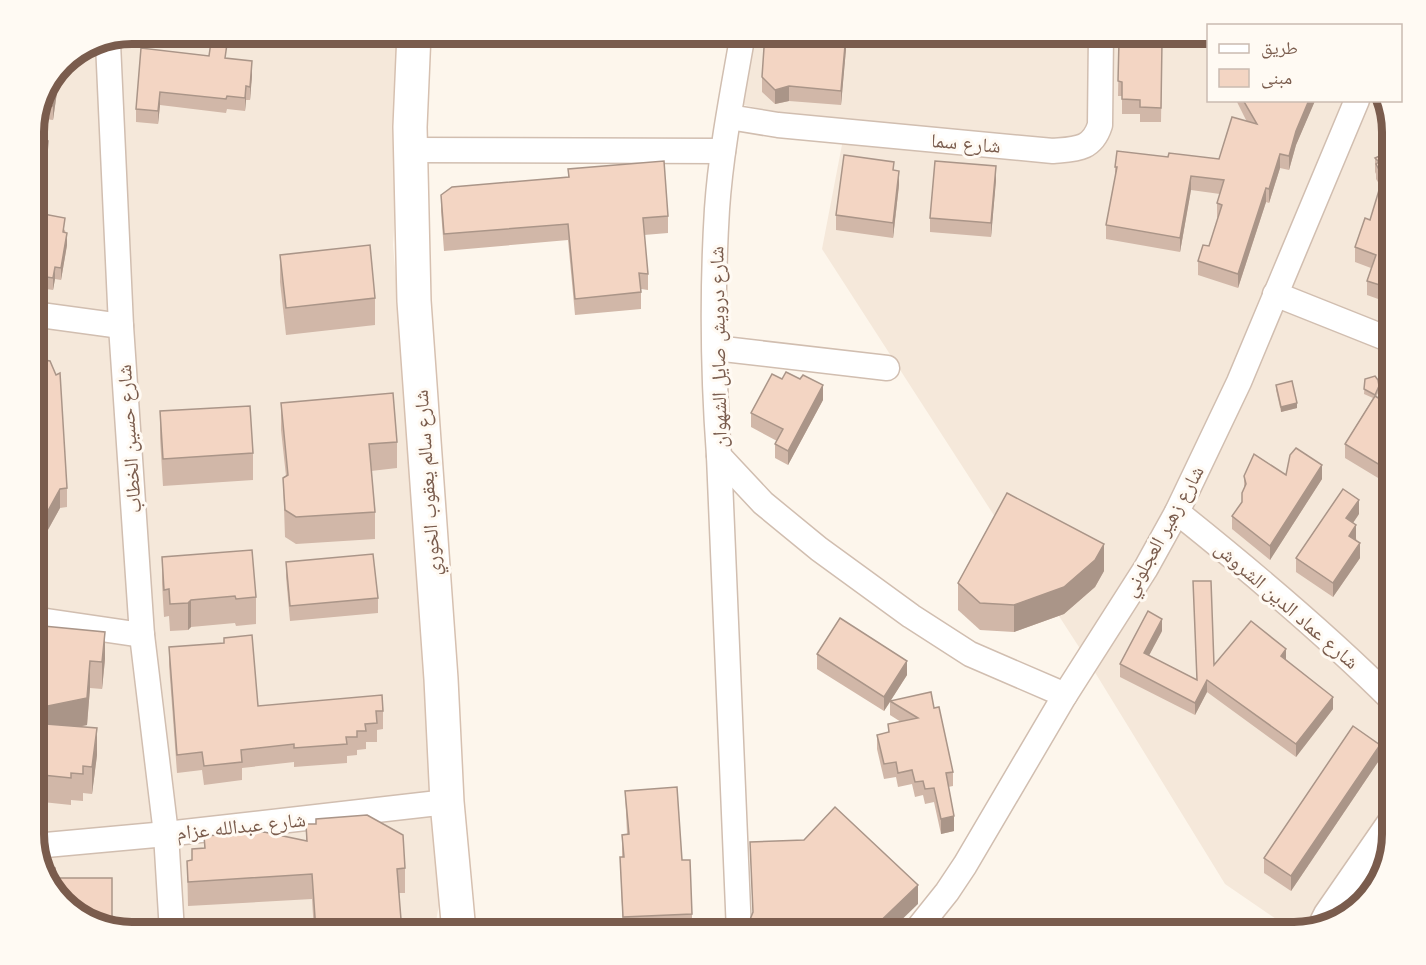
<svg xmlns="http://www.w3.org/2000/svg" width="1426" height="965" viewBox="0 0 1426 965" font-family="'PT Sans','Noto Naskh Arabic',sans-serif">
	<rect width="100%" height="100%" fill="#fdf6ec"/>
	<g fill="#f5e8da">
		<path d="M131,33H407L393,245L447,862L434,932H131L76,915L46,883L33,840V125L62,62Z"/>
		<path d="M751,33H1208V100L1385,101L1393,131V834L1376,889L1338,922L1295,932L1225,884L1088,661L822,249L845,129L740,104Z"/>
	</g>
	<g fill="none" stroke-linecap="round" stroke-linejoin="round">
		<defs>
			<g id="street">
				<path d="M743,33C733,91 721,150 717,209C712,291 713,375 719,456L763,503L819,549L911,616L970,654L1065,695"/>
				<path d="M108,43L121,326L142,635L166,834L172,932"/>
				<path d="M729,117L778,125L1053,151C1076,149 1092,150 1100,125L1101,33"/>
				<path d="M410,150L723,151"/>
				<path d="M1275,294L1393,341"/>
				<path d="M33,314L121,326"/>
				<path d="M715,348L887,368"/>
				<path d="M719,456L739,932"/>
				<path d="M1177,512C1252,572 1325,633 1393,701"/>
				<path d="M33,619L142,635"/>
				<path d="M35,846L166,834L447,802"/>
				<path d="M1320,926L1326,914L1393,817"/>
				<path d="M915,932L947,892L965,865L1065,695L1146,568L1177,512L1239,382L1357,100"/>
			</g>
			<path id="secondary" d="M414,33L410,127L414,301L441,679L447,802L459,932"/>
		</defs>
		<use href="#street" stroke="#d1beb0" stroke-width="27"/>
		<use href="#secondary" stroke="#d6c0b0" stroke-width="36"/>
		<use href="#street" stroke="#fff" stroke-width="24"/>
		<use href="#secondary" stroke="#fff" stroke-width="33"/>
	</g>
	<g fill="#d1b7a8">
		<path d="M1011,33H1064V38Z"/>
		<path d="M840,34L846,49L841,105L789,101L775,104L762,92V77Z"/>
		<path d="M1119,41L1162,57L1161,122H1140V114H1122V96H1118Z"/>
		<path d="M141,48L227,58L252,75L250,100H246L245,111L227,109L226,113L160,105L158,124L136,122V109Z"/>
		<path d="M59,67V78L53,120L37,118Z"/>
		<path d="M1236,100H1315L1296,145L1289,170L1280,168L1269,203L1266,202L1238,288L1198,275V261L1209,246L1218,218L1217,217V203L1220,194L1191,190L1180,252L1106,239V225L1115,179V167L1168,157L1219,159L1247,122Z"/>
		<path d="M33,139L48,154L45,189L33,187Z"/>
		<path d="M1393,150V311L1381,307V300L1367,295V281L1371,268L1355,262V247L1370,220L1381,187L1376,179V174L1375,172V158Z"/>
		<path d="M568,169L668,216V233L644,235L648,274V290L641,289V309L575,315L568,240L444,251L441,211V195L568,177Z"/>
		<path d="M996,180L991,237L930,232V218Z"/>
		<path d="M899,185L893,238L836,230V215Z"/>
		<path d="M33,212L65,230L67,245L61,280L55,279L53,290L33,287Z"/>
		<path d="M280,255L375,298V325L286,335L280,282Z"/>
		<path d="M33,358L67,488V507L60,508L39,546L33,552Z"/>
		<path d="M1365,379L1379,391L1376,397L1393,407V487L1345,458V444L1373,398L1364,394Z"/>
		<path d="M1276,385L1297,408L1281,412L1276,390Z"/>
		<path d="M823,400L788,465L775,458V444L777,441L751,427V413Z"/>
		<path d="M281,403L397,442V468L371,471L375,512V539L296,544L285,537L283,478L286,476L281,430Z"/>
		<path d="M160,411L253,453V480L163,486L160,438Z"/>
		<path d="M1286,475L1322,479L1270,560L1232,529V516L1242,502L1244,490V476Z"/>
		<path d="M1359,514L1353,523L1360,558L1333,597L1296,572V558Z"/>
		<path d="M162,557L256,597V624L236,626L235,623L191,627L188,630L170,631L169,616L164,617L162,584Z"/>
		<path d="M286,562L378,598V613L290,621L286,577Z"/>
		<path d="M1104,571L1095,587L1064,614L1014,632L980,630L958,610V583Z"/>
		<path d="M1193,581L1214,665L1286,660L1333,709L1296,757L1207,692L1195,715L1120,677V664L1162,631L1149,655L1197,680Z"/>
		<path d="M33,625L105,659L102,689L90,688L87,725L78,727L97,755L92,794L83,793V801L71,800V805L33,801Z"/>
		<path d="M224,638L258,706L383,711V729L377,730V742H366V749L357,750V755L347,756V763L294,767V762L242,768V780L204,785L202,770L177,773L169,665V647L224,643Z"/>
		<path d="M817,654L907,675L891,700L934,708L953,772V786L948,787L954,831L941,834L934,802L925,804L923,795L915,797L912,784L898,787L896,777L884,779L877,749V735L888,733V724L901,722L890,715V702L884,711L817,669Z"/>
		<path d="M1380,759L1291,891L1264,873V858Z"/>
		<path d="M625,791L682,860L692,914V929L623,932L620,857H622V835L627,834Z"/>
		<path d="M306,824L405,868V893H399L402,932H314L312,899L188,906L187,861L192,860V849L204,848V836L306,841Z"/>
		<path d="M750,842L918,904L753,914Z"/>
		<path d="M55,868V889H52L46,883Z"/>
	</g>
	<g fill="#aa9588">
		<path d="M846,34V49L841,105V91Z"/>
		<path d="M252,61V75L250,100V87Z"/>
		<path d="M59,67V78L53,120V106Z"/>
		<path d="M246,86V100L245,111V98Z"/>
		<path d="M789,86V101L775,104V90Z"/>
		<path d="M160,92V105L158,124V111Z"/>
		<path d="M1309,100L1315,101L1296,145L1289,170V156L1296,131Z"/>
		<path d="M48,141V154L45,189V175Z"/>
		<path d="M1280,154V168L1269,203V189Z"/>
		<path d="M996,166V180L991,237V223Z"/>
		<path d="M899,171V185L893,238V223Z"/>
		<path d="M1191,176V190L1180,252V238Z"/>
		<path d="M1266,188V202L1238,288V274Z"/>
		<path d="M67,233V245L61,280V268Z"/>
		<path d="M55,267V279L53,290V278Z"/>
		<path d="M823,385V400L788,465V451Z"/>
		<path d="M1297,403V408L1281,412V407Z"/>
		<path d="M1322,465V479L1270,560V546Z"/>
		<path d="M60,489V508L39,546L33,552V533Z"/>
		<path d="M1359,500V514L1346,533V518Z"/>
		<path d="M1356,525V540L1349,551V536Z"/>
		<path d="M1360,543V558L1333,597V583Z"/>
		<path d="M1104,544V571L1095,587L1064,614L1014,632V605Z"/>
		<path d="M191,600V627L188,630V603Z"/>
		<path d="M1162,619V631L1144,665V653Z"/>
		<path d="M105,632V659L102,689V662Z"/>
		<path d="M1286,649V662L1281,656Z"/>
		<path d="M90,661V688L87,725L33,736V709Z"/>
		<path d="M907,661V675L884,711V697Z"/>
		<path d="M1207,680V692L1195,715V703Z"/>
		<path d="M1333,697V709L1296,757V744Z"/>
		<path d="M97,728V755L92,794V767Z"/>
		<path d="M1380,745V759L1291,891V876Z"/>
		<path d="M954,816V831L941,834V819Z"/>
		<path d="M918,885V904L889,932H869Z"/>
	</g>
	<g fill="#f3d5c3" stroke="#aa9588" stroke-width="1.5">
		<path d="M765,33H840V34H846L841,91L789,86L775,90L762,77Z"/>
		<path d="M1119,41L1162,42L1161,108L1140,107V100L1122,99V82L1118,81Z"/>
		<path d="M211,42L227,44L225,58L252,61L250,87L246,86L245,98L227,96L226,99L160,92L158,111L136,109L141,48L209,56Z"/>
		<path d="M59,69L53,106L43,104Z"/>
		<path d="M1243,100H1309L1296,131L1289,156L1280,154L1269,189L1266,188L1238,274L1198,261L1203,245L1209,246L1222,205L1217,203L1224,180L1191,176L1180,238L1106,225L1117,167H1115L1117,151L1168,157L1169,153L1219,159L1232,117L1257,124Z"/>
		<path d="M33,139L48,141L45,175L33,173Z"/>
		<path d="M1393,150V297L1381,292L1383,286L1367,281L1376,255L1355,247L1365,218L1370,220L1383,177L1376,164L1379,162L1375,158Z"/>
		<path d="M844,155L894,162L893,170L899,171L893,223L836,215Z"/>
		<path d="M664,161L668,216L643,218L648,274L639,273L641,292L575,299L568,224L444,234L441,195L452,187L569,177L568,169Z"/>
		<path d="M935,161L996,166L991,223L930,218Z"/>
		<path d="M33,212L65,218L63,232L67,233L61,268L55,267L53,278L33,275Z"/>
		<path d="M370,245L375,298L286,308L280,255Z"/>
		<path d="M33,358L50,361L56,375L60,373L67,488L60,489L39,527L33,533Z"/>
		<path d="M786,372L800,379L803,375L823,385L788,451L775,444L783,429L751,413L772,374L782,379Z"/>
		<path d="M1375,376L1378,380L1379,386L1375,395L1364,389L1365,379Z"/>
		<path d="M1292,381L1297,403L1281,407L1276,385Z"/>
		<path d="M393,393L397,442L369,444L375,512L296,517L285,510L283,478L288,475L281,403Z"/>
		<path d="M1375,396L1393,407V473L1345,444Z"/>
		<path d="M250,406L253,453L163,459L160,411Z"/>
		<path d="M1296,448L1322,465L1270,546L1232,516L1242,502V493L1246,484L1244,476L1254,454L1286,475L1290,455Z"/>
		<path d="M1343,489L1359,500L1346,518L1356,525L1349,536L1360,543L1333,583L1296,558Z"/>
		<path d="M1007,493L1104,544L1095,560L1064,587L1014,605L980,603L958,583Z"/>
		<path d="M252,550L256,597L236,599L235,596L191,600L188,603L170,604L169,589L164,590L162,557Z"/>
		<path d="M373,554L378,598L290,606L286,562Z"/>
		<path d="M1193,581H1211L1214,665L1251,621L1286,649L1281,656L1333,697L1296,744L1207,680L1195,703L1120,664L1148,611L1162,619L1144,653L1197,680Z"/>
		<path d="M840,618L907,661L884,697L817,654Z"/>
		<path d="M33,625L105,632L102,662L90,661L87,698L33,709Z"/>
		<path d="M252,635L258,706L382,695L383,711H376L377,723L365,724L366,731H357V737H346L347,744L294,748V744L241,750L242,762L204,766L202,752L177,755L169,647L224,643V638Z"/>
		<path d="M931,692L934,708L939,707L953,772L946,773L954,816L941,819L934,788L925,789L923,781L915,782L912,770L898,773L896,762L884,764L877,735L889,732L888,724L918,718L890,701Z"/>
		<path d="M33,723L97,728L92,767L83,766V774L71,773V778L33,774Z"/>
		<path d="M1353,726L1380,745L1291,876L1264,858Z"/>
		<path d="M677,787L682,860H690L692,914L623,917L620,857H624L622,835L629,834L625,791Z"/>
		<path d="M835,807L918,885L869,932H750L749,922L753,912L750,842L804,840Z"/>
		<path d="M367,815L403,835L405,868L397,869L402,932H316L312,874L188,882L187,861L192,860V849L205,848L204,836L264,832L307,841L306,824H316V819Z"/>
		<path d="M1385,861L1376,889L1367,897V890L1375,874Z"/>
		<path d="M42,868H55V884H48L46,883Z"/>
		<path d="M59,878H112V926L76,915L59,897Z"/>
	</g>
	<g text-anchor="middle" stroke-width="6" stroke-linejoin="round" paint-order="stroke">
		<g font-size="20" fill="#7a5c4d" stroke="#fffaf3">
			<text transform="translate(966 143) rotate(5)" y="7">شارع سما</text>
			<text transform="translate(718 347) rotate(-91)" y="7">شارع درويش صايل الشهوان</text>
			<text transform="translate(129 439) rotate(-94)" y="7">شارع حسين الخطاب</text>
			<text transform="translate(427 483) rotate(-94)" y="7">شارع سالم يعقوب الخوري</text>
			<text transform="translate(1163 531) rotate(-61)" y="7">شارع زهير العجلوني</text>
			<text transform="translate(1287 605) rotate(41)" y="7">شارع عماد الدين الشروش</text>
			<text transform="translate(241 826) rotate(-6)" y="7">شارع عبدالله عزام</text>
		</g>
	</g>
	<path d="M0 0H1426V965H0ZM132 44H1294A88 88 0 0 1 1382 132V834A88 88 0 0 1 1294 922H132A88 88 0 0 1 44 834V132A88 88 0 0 1 132 44Z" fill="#fffaf3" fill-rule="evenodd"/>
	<path fill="none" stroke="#7a5c4d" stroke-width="8" d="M132 44H1294A88 88 0 0 1 1382 132V834A88 88 0 0 1 1294 922H132A88 88 0 0 1 44 834V132A88 88 0 0 1 132 44Z"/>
	<rect x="1207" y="24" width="195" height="78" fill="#fffaf3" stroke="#cabbb1" stroke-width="1.5"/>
	<rect x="1219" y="44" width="30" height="9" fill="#ffffff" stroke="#cabbb1" stroke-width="1.5"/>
	<text x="1261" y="54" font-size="18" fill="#7a5c4d">طريق</text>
	<rect x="1219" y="69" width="30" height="18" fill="#f3d5c3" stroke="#cabbb1" stroke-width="1.5"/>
	<text x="1261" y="84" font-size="18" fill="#7a5c4d">مبنى</text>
</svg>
